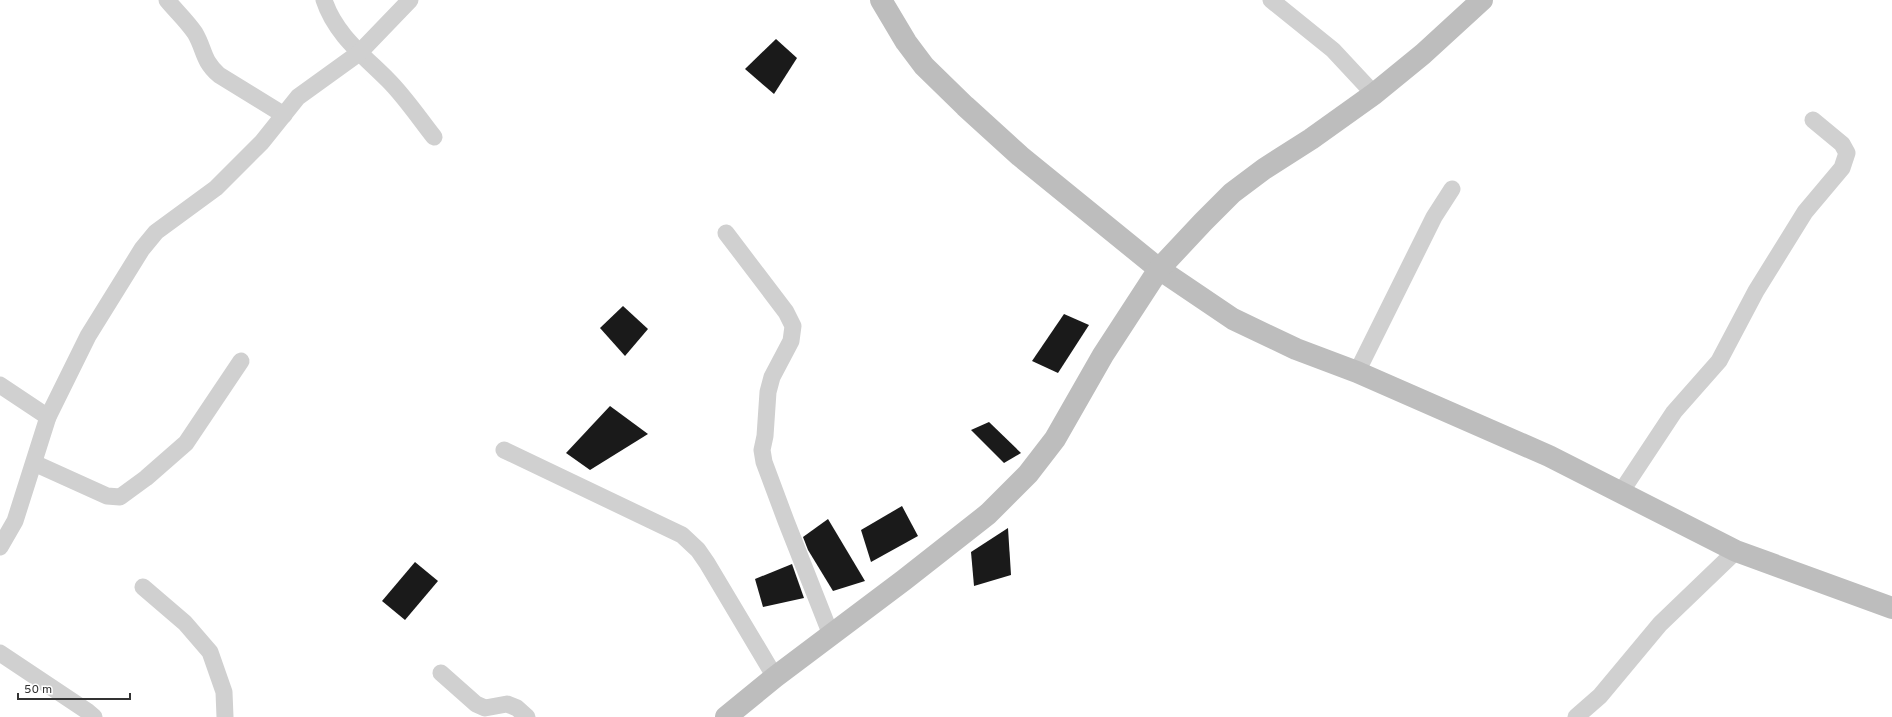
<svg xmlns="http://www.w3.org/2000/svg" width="1892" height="717" viewBox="0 0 1892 717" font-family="Overpass,sans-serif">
	<rect width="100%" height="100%" fill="#fff"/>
	<g fill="#1a1a1a">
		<path d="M776,39L797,58L774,94L745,69Z"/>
		<path d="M623,306L648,329L625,356L600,328Z"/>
		<path d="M1064,314L1089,325L1058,373L1032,361Z"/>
		<path d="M610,406L648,434L590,470L566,453Z"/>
		<path d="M989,422L1021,453L1004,463L971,430Z"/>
		<path d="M902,506L918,536L871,562L861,530Z"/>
		<path d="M828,519L865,581L833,591L808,550L803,537Z"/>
		<path d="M1008,528L1011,575L974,586L971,552Z"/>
		<path d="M415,562L438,581L405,620L382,601Z"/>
		<path d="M792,564L804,598L763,607L755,579Z"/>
	</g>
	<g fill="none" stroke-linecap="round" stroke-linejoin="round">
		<g stroke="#d0d0d0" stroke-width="17">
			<path d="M167,0C176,11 187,21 195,33C205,50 202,60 219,75L284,115"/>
			<path d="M324,0C335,34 363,55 388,80C405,97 419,118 434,137"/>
			<path d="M1271,0L1333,50L1374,94"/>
			<path d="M726,233L786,312L793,326L791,341L772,377L768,392L765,436L762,450L764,462L786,521L831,635"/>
			<path d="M1357,372L1434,217L1452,189"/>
			<path d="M0,385L48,417"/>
			<path d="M504,450L682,535L698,550L707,563L775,677"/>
			<path d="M34,463L107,496L120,497L146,478L186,443L241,361"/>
			<path d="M1621,492L1674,412L1719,361L1756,291L1805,212L1842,168L1847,153L1842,144L1813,120"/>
			<path d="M0,547L15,521L48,417L88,336L142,249L156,232L216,188L262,142L298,97L359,53L410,0"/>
			<path d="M143,587L185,623L210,652L224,692L225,717"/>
			<path d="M0,653L87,711L94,717"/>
			<path d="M441,673L476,704L485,708L507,704L517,708L527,717"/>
			<path d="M1576,717L1600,696L1660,624L1736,551"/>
		</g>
		<g stroke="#bdbdbd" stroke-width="22">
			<path d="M881,0L906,42L924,66L965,106L1020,156L1159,269L1233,319L1296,349L1357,372L1549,456L1736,551L1892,608"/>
			<path d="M726,717L775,677L904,580L988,514L1028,474L1055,439L1103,355L1159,269L1203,222L1232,193L1264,169L1311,139L1374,94L1423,54L1482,0"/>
		</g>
	</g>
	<path d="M18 693v6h112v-6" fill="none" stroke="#333333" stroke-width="2"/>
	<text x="24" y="693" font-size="12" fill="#333333" stroke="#ffffff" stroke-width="3" paint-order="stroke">50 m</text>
</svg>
